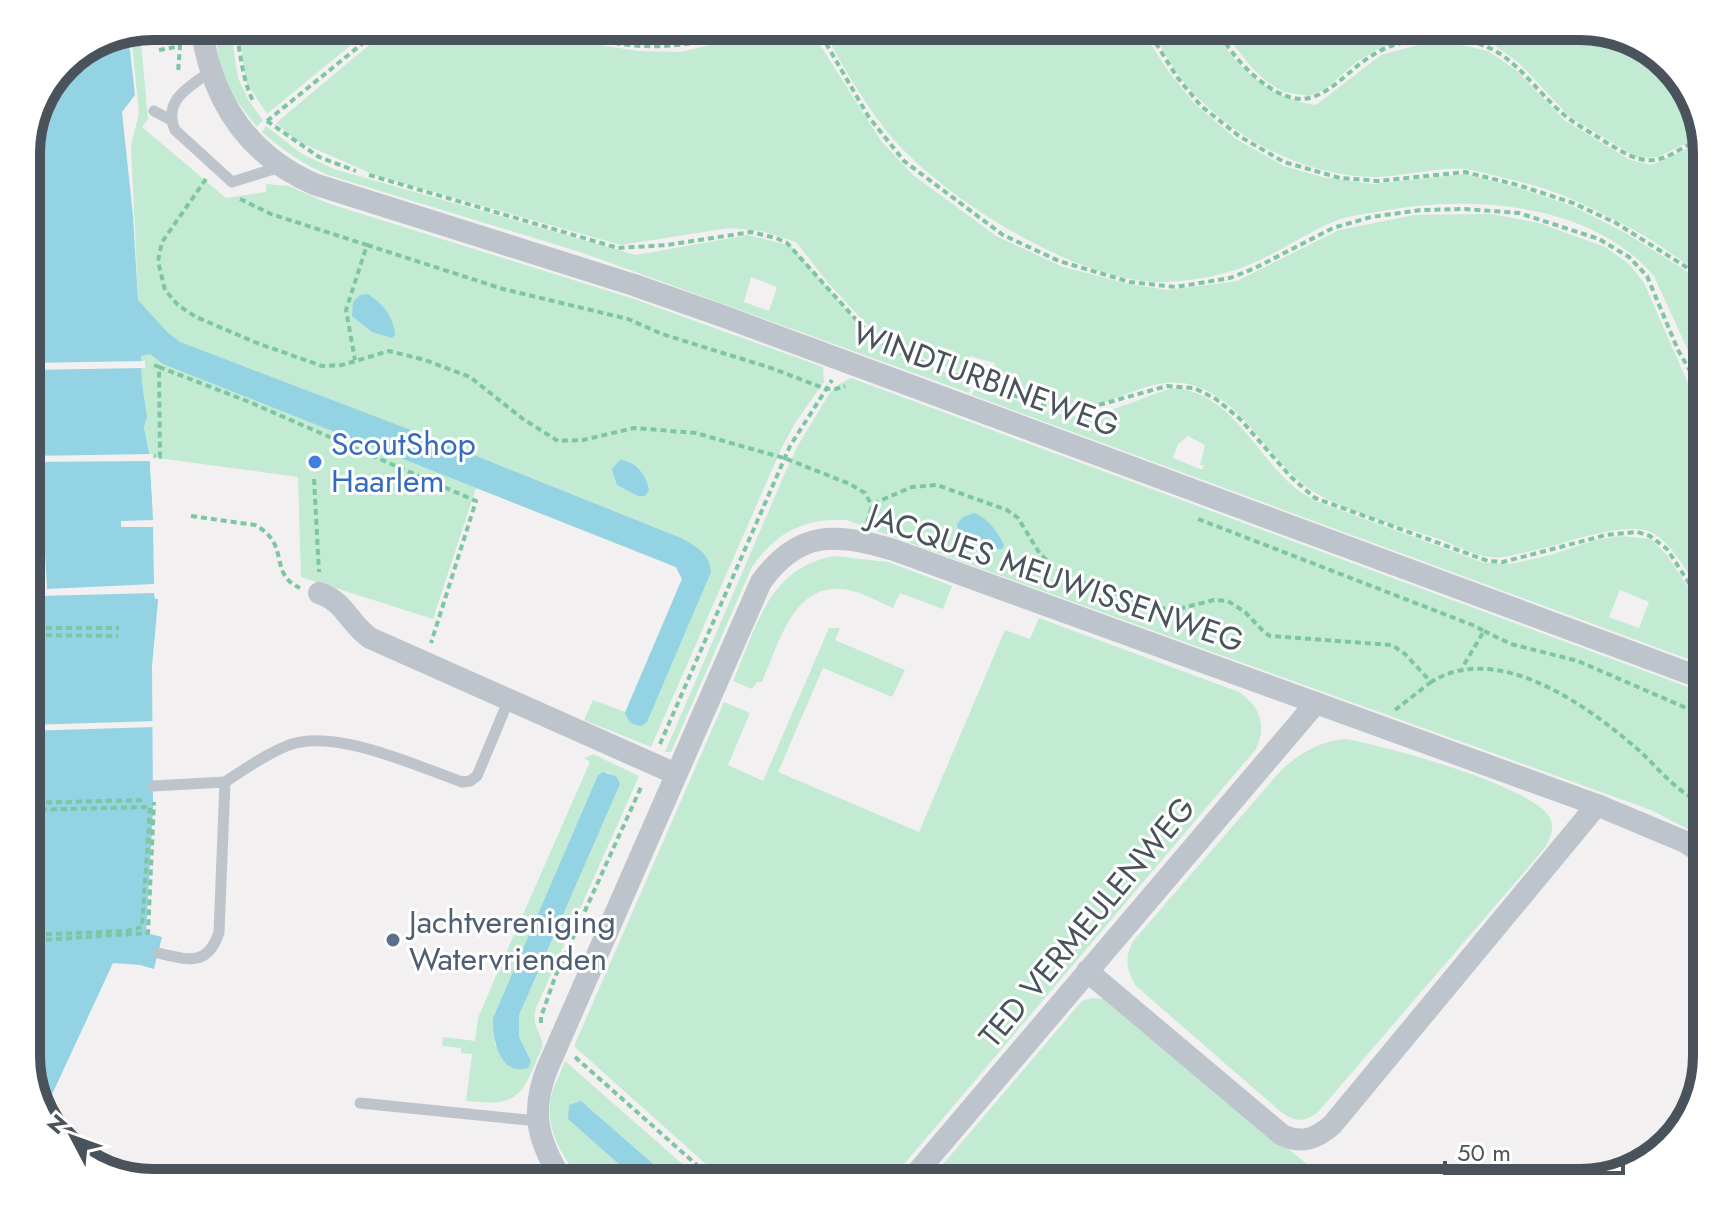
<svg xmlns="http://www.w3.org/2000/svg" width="1733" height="1209" viewBox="0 0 1733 1209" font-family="Jost,sans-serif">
	<rect width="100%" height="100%" fill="#f2f0f0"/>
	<g fill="#c3ebd3" fill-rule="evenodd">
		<path d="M214,26H230L238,78L249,101L263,120L257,127L230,92L219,60Z"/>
		<path d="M238,26H374L267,114L246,82Z"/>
		<path d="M392,26H548L594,44L638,51L681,52L730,40L759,26H808L881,141L913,175L996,236L1063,267L1129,284L1168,290L1237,281L1339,230L1414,215L1491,214L1539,223L1605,247L1629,264L1644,283L1691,390L1707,411V604C1694,584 1673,542 1651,532C1624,520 1562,545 1532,551C1520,553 1503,559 1490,557C1473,555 1455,545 1439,539C1395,524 1334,511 1299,481C1264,450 1239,398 1192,385C1152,373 1114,407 1074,408C1046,408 1007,389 981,380L982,374L992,376L995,363L970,356L969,369L976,372L974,378L900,349L879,338L830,285L796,242L761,231L729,228L621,245L377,176L297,141L276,123Z"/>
		<path d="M571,26H736C684,47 623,47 571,26Z"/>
		<path d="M821,26H1139L1169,72L1194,103L1236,139L1284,166L1322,177L1373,184L1465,174L1520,188L1572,206L1624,232L1707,284V392L1654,276C1590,201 1467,194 1377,212C1363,214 1348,216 1335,221C1309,232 1285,248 1260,260C1231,274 1197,281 1166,282C1081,286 936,195 885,129C860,97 840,61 821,26Z"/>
		<path d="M1149,26H1212C1234,67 1270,99 1316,105L1381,55L1418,45L1453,43L1488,51L1516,70L1564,120L1630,160L1652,165L1704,141L1707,152V277C1688,266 1670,252 1651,240C1627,225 1601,213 1576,201C1544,186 1505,178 1471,170C1446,165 1402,177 1374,177C1301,177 1220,132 1177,73C1167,58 1158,41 1149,26Z"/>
		<path d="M1219,26H1581L1657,52L1694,96L1703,135L1658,157L1638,158L1570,117L1519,63L1493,44L1426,33L1378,49L1356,62L1327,88L1309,96L1284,92L1267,82L1252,68Z"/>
		<path d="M140,31L148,119L142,127L226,198L266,192V184L289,186L327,203L634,299L823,367L824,382L795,423L781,449L651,747L584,720L593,700L625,712L682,579L676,567L476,488L433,619L301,577L298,477L150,457L144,427L147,416L142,383L131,146L139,113L131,34Z"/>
		<path d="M266,126L302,154L334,169L636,255L748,235L791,246L873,340L910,360L972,382L969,393L583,253L328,175C301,163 284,151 262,132ZM751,277L777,287L769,311L744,302Z"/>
		<path d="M851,378L1707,694V839L1651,810L846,520C804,518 776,533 752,567L671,752H665L785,473L797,447L829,394L836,386Z"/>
		<path d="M976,384C1007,395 1043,416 1077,416C1109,415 1142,397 1173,388C1231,392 1255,454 1295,488C1301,493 1309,497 1316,501L1484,563L1510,564L1551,555L1595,540L1621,536L1651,539L1667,555L1707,616V666L972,395ZM1188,436L1205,445L1200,465H1204L1202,470L1173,458L1178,444ZM1620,590L1649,602L1639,628L1609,617Z"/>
		<path d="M834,556L888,562L952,586L943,609L900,593L893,608C877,601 859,590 841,589C792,585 778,647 762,682H757L752,689L733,681C756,628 768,568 834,556Z"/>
		<path d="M1039,618L1239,692C1260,706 1267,726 1256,749L888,1183H727L575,1047V1044L724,702L750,713L728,765L763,781L829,628H840L835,640L905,670L892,697L823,668L778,772L919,832L1005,630L1030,639Z"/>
		<path d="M1346,739C1382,745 1539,787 1551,820C1554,830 1550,840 1544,849L1318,1112C1304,1123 1295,1122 1281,1112L1136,986C1126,970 1124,956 1134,940L1283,768C1303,752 1320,741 1346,739Z"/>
		<path d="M593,754L639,776L536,1008C530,1029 545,1035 542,1048C521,1095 522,1107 466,1101L472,1054L461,1053V1048L442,1046L443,1037L475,1041L478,1018L499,969L590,762L584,758ZM607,772L616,776L519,1015V1037L531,1061L509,1065L495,1044L493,1018L598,775Z"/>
		<path d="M1091,998L1103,999L1117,1004L1315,1171L1305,1183H927L1082,1001Z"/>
		<path d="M565,1061L704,1183H675L581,1101L568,1119L640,1183H584C564,1160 544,1129 551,1097C554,1085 561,1072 565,1061Z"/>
	</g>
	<g fill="#94d3e3">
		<path d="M123,37L130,50L135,95L122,112L133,216L138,300L167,332L180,342L429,437L681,538C696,546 710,554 711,572L647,722L641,726C632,724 628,722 625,713L682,579L676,567L163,364L150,354L141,356L142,383L147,416L144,427L149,452L159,590L152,666L153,810L146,933L162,937L154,969L140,965L113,963L42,1116L26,1064V144L69,58Z"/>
		<path d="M368,294C383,304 394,317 395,335L392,338L372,332L352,316L353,302L360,295Z"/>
		<path d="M620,460C636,461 647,476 649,491L645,496H638L617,485L612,469Z"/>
		<path d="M974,513C990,520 996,530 1004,545L1002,549L980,548L959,539L957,524L963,517Z"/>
		<path d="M603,772L616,776L620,784L519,1015V1037L531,1061L528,1068C500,1077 492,1038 493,1018L598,775Z"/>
		<path d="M581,1101L675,1183H640L568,1119L569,1105Z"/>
	</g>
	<g fill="#f2f0f0">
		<path d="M145,361V368L26,370V363Z"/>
		<path d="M153,454L160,599H155L154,593L39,596L38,554H45L47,589L154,584L153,527H121V521L153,520L150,461L26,462V456Z"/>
		<path d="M156,721L155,727L26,731V725Z"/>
	</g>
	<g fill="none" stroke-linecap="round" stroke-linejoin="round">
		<g stroke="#7ec6a3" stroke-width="4" stroke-dasharray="6 4" stroke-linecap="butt">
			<path d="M171,26L180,46L178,73"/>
			<path d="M235,26C241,52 241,76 253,101"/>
			<path d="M557,26C617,52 686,54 746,26"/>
			<path d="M816,26L868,116L904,161L1003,235L1059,261L1130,282L1176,287L1230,278L1255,268L1333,228L1371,217L1421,210L1465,209L1519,213L1599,239L1629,257L1647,276L1678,350L1707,400"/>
			<path d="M1145,26L1177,77L1201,106L1239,136L1284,162L1340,178L1378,181L1465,172L1518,185L1573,203L1616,223L1707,280"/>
			<path d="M1216,26C1228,55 1278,110 1313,97C1338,88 1354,64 1378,52C1402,38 1435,39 1462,41C1511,44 1532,90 1568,118C1580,127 1595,135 1609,144C1623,152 1637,162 1654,160C1672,158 1686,143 1704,138"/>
			<path d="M159,50L181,46"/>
			<path d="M267,121L319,157L356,171"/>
			<path d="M267,121L384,26"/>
			<path d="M369,175L618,248L667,245L751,232L776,238L787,243L860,324L886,346L911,358L1049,408L1077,411L1167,386L1194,388L1216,399L1240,419L1291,477L1315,498L1488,561L1503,562L1606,535L1637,532L1650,536L1667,549L1707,611"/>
			<path d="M206,179L162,242L158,261L165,290L178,305L196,317L257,343L322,366L342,365L389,351L425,360L470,377L523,419L558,441L583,440L634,428L696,433L713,438L784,458L850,484L865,493L872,506"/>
			<path d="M240,199L271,214L367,245L346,310L355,360"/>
			<path d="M367,245L503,289L628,319L662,334L771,368L826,389H836L845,386"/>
			<path d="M154,365L159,367L160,457L154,456"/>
			<path d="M159,367L247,401L476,501L431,643"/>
			<path d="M975,381L979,371"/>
			<path d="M314,479L319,572"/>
			<path d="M191,516L255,525C292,545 267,573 300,588"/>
			<path d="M1198,519L1475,626L1484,631L1462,668"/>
			<path d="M867,523L872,506L879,501L912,487L937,485L1007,510L1018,518L1040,554L1057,569L1076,580L1158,608L1178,609L1214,600L1228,601L1245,612L1264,632L1270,636L1392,645L1405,654L1431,682C1497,641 1585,704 1635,747C1657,765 1678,797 1707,803"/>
			<path d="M26,628H119"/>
			<path d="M1484,631L1511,644L1578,661L1707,717"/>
			<path d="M26,635L118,636"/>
			<path d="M1395,710L1431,682"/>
			<path d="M660,744L790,446L832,380"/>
			<path d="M26,803L144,800"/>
			<path d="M26,935L127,931L142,927L150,807L26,810"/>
			<path d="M26,941L148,933L154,802"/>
			<path d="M541,1023V1017L555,977L642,785"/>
			<path d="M575,1057L717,1183"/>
		</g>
		<g stroke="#bdc4cb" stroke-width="11">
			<path d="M210,72C189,87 162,101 175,130L232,182L280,167"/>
			<path d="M154,111L171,120"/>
			<path d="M225,782C245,769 266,754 289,745C336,728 416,766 462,782L470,781L477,776L509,699"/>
			<path d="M153,786L225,782L219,932C208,967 188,960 158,953"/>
			<path d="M360,1103L537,1121"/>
		</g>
		<g stroke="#bdc4cb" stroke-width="22">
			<path d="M201,26C211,98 246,154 314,184L634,285L725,317L1707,680"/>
			<path d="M319,593C346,602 348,623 370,638L676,774"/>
			<path d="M1087,971L1282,1135C1302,1144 1316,1139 1332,1125L1597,805"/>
			<path d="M563,1183C539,1140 529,1116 547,1069L761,582C799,529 837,533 894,550L1597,805L1683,841L1707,856"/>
			<path d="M908,1183L1316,703"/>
		</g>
	</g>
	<circle fill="#3f7fe0" stroke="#fff" stroke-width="3" cx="315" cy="462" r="8"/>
	<circle fill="#5c6f8a" stroke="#fff" stroke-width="3" cx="393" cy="940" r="8"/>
	<g text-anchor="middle" stroke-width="6" stroke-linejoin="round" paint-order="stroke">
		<g font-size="32" fill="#4a535b" stroke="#fff">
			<text transform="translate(986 379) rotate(20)" y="11">WINDTURBINEWEG</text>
			<text transform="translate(1056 578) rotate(19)" y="11">JACQUES MEUWISSENWEG</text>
			<text transform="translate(1087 922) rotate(-50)" y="11">TED VERMEULENWEG</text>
		</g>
		<g font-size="32" fill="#366cbe" stroke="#fff" text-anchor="start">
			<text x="331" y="455">ScoutShop<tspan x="331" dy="37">Haarlem</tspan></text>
		</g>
		<g font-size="32" fill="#4e5e75" stroke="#fff" text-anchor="start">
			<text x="409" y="933">Jachtvereniging<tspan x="409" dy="37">Watervrienden</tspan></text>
		</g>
	</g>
	<path d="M0 0H1733V1209H0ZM153 40H1580A113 113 0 0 1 1693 153V1056A113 113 0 0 1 1580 1169H153A113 113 0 0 1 40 1056V153A113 113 0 0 1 153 40Z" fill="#fff" fill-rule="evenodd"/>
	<path fill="none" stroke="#4a535b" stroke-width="10" d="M153 40H1580A113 113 0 0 1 1693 153V1056A113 113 0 0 1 1580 1169H153A113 113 0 0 1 40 1056V153A113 113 0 0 1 153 40Z"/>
	<g transform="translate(72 1137) rotate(311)" stroke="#ffffff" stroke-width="6" paint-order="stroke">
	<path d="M0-6L14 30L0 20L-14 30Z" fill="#4a535b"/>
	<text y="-12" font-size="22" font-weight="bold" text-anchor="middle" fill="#4a535b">N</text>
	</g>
	<path d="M1445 1161v12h178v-12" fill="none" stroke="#4a535b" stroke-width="4"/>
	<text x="1457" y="1161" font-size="24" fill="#4a535b" stroke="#ffffff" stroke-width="6" paint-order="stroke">50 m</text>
</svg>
